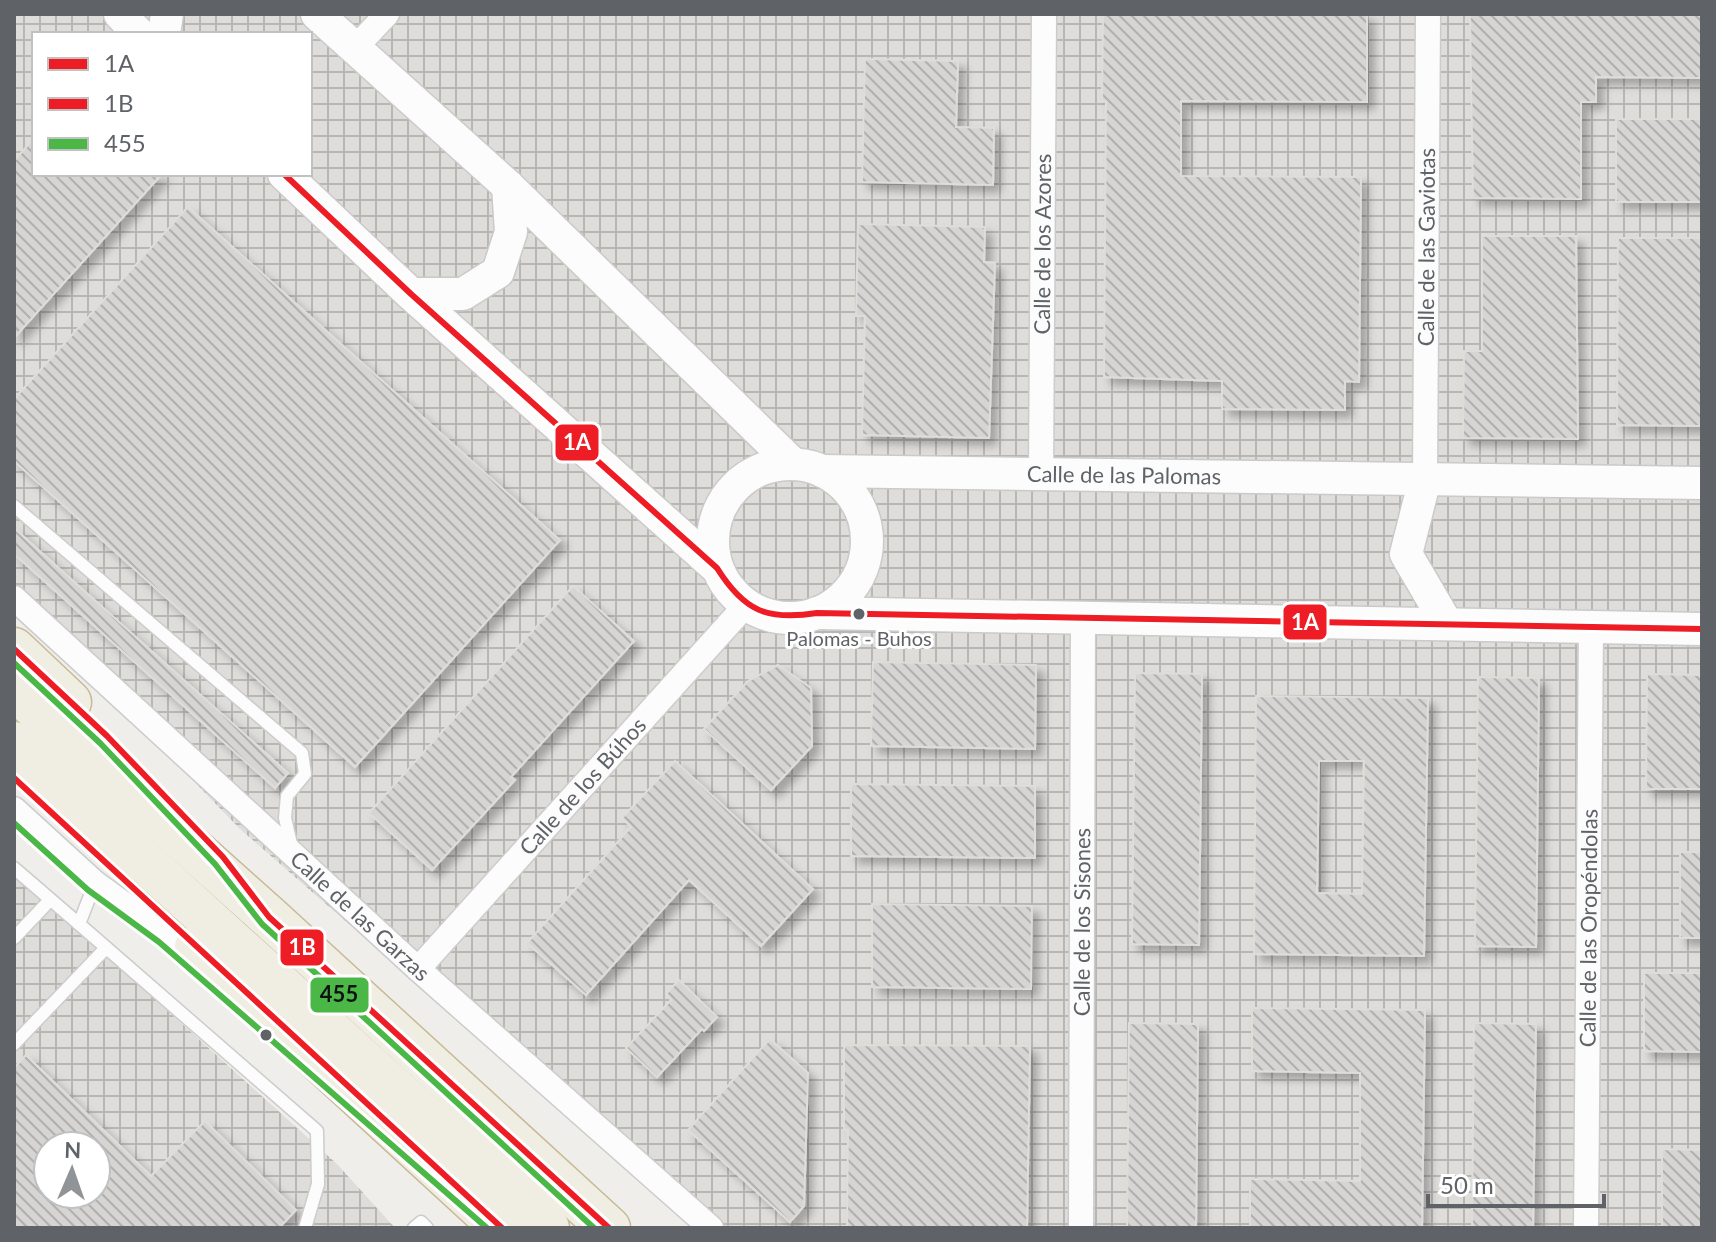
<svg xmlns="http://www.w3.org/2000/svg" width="1716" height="1242" viewBox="0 0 1716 1242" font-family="Lato,sans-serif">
	<defs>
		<pattern id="industrial-grid" width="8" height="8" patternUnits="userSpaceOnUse" patternTransform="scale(2)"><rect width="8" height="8" fill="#dfddda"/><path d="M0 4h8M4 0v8" fill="none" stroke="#b8b7b5"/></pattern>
		<pattern id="building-back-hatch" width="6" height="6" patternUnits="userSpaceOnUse" patternTransform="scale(2)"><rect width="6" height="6" fill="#d6d5d3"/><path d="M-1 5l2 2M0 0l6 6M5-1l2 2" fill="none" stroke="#b1b0af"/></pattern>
		<filter id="shadow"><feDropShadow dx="7" dy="7" stdDeviation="4" flood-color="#0004"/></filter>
	</defs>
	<rect width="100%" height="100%" fill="#efeeea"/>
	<g fill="url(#industrial-grid)" fill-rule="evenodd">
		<path d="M14,14H1702V1228H697L240,829L14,596ZM34,34H310V174H34Z"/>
		<path d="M14,872L337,1164L395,1228H14ZM48,1146H96V1194H48Z"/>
	</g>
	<g fill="url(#building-back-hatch)" stroke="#deddd9" stroke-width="2" fill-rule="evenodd" filter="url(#shadow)">
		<path d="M1103,14H1367V102L1181,101V176L1361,177L1359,382L1345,381V410L1222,409V381L1104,377L1106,101H1102Z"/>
		<path d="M1470,14H1702V78L1596,77V102H1581V199L1473,198Z"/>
		<path d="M865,59L958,61L956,127L994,128L993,185L862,182Z"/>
		<rect x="1616" y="119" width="86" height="83"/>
		<path d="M34,138V174H162L14,338V161Z"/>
		<path d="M188,207L560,540L355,767L14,461V399Z"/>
		<path d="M858,224L985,227L984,262L995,263L989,438L862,435L865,316H856Z"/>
		<path d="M1482,236H1576L1578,439L1463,438L1464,351H1482Z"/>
		<path d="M1618,238H1702V426L1617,425Z"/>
		<path d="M14,528L288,773L275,788L14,554Z"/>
		<path d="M573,586L634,641L511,777L515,780L432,870L369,813Z"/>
		<path d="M873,662L1036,665L1035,749L871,746Z"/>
		<path d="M778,665L811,688L812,746L771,790L704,729L748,681Z"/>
		<path d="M1135,673L1202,674L1199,945L1132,944Z"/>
		<path d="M1647,674L1702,675V789H1646Z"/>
		<path d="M1478,677L1539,678L1536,947L1475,946Z"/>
		<path d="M1256,696L1428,698L1424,956L1254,954ZM1319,761H1364L1362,894L1317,893Z"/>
		<path d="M675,761L813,889L761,946L689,880L586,995L527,943L631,827L622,818Z"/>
		<path d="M851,784L1035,786V858L851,856Z"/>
		<rect x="1680" y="852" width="22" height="86"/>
		<path d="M872,904L1032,906L1031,989L872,987Z"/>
		<path d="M1644,973H1702V1052L1644,1051Z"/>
		<path d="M679,980L717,1017L704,1031L702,1029L657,1077L626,1048L671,1000L666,994Z"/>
		<path d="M1252,1008L1425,1010L1422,1228H1250V1179L1360,1181V1073L1252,1071Z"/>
		<path d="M1129,1023L1198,1024L1196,1228H1127Z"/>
		<path d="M1474,1023L1536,1024L1533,1228H1472Z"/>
		<path d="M770,1039L808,1073L804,1206L790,1222L688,1130Z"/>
		<path d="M844,1045L1030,1046L1027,1228H847L848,1130H844Z"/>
		<path d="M26,1055L151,1176L205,1121L296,1210L279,1228H14V1068ZM48,1146H96V1194H48Z"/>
		<path d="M1662,1149L1702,1150V1228H1662Z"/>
	</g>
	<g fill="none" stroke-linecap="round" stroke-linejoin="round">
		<defs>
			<g id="lane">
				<path d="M14,506L302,753L305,774L287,796L285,818L292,848"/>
				<path d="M14,868L79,924"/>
				<path d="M95,883L79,924L317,1131L318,1184L305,1228"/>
				<path d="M14,938L50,900"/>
				<path d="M14,1044L106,948"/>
				<path d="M414,1228L421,1222L427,1228"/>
			</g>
			<g id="street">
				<path d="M355,48L387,14"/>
				<path id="s1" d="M1041,474L1044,14"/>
				<path id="s2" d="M1425,479L1428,14"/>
				<path id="s3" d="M14,598L418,969L711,1228"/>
				<path d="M14,809L95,883L165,934L198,963"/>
				<path id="s4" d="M418,969L746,605"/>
				<path id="s5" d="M1081,1228L1083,617"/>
				<path id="s6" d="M1586,1228L1591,627"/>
			</g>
			<g id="secondary">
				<path d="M120,14L139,34"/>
				<path d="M317,14L508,186L793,464"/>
				<path d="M164,34L167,14"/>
				<path d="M284,174L411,294L717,568"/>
				<path d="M411,294H463L498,272L511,232L508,186"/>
				<circle cx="790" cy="541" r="77"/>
				<path id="s7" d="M822,471L1702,483"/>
				<path d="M1425,479L1406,554L1447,624"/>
				<path d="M817,613L1702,629"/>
			</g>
			<g id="highway">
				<path d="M14,649L70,702"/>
				<path d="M14,689L269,917L609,1228"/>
				<path d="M14,743L548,1228"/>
				<path d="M196,947L502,1228"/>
			</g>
		</defs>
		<use href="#lane" stroke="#cbcccc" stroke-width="15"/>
		<use href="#street" stroke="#cbcccc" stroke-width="27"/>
		<use href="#secondary" stroke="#cacacb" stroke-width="35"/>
		<use href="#highway" stroke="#c8b996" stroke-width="45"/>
		<use href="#lane" stroke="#fdfcfc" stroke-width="12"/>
		<use href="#street" stroke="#fdfcfc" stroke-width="24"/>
		<use href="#secondary" stroke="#fdfcfc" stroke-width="32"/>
		<use href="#highway" stroke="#f0ede3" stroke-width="42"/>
		<defs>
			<path id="bus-1" d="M284,174L411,294L717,568C744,611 767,621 817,613L1702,629"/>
			<g id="bus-2">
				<path d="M14,649L107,736L223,857L269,917L609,1228"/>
				<path d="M14,778L502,1228"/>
			</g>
			<g id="bus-3">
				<path d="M14,663L100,743L215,864L262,924L594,1228"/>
				<path d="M14,823L88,890L159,942L487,1228"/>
			</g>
		</defs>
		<use href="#bus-1" stroke="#fff" stroke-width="12"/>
		<use href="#bus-2" stroke="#fff" stroke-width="12"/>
		<use href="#bus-3" stroke="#fff" stroke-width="12"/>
		<use href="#bus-1" stroke="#ee1c25" stroke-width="6"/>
		<use href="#bus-2" stroke="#ee1c25" stroke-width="6"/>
		<use href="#bus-3" stroke="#4ab747" stroke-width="6"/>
	</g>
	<g fill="#5f6368" stroke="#fff" stroke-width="3">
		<circle cx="859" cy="614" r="7"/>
		<circle cx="266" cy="1035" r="7"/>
	</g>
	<g text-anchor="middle" stroke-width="6" stroke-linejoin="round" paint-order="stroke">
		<g font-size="20" fill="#5f6368" stroke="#fff">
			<text x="859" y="646">Palomas - Buhos</text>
		</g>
		<g font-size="22" fill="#5f6368" stroke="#fff">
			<text dy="8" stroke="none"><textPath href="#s1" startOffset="230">Calle de los Azores</textPath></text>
			<text dy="8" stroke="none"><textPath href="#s2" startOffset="232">Calle de las Gaviotas</textPath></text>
			<text dy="8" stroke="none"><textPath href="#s7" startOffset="302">Calle de las Palomas</textPath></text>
			<text dy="8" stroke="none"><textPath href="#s4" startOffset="246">Calle de los Búhos</textPath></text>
			<text dy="8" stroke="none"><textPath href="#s3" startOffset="470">Calle de las Garzas</textPath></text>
			<text dy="8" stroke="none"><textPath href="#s5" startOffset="306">Calle de los Sisones</textPath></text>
			<text dy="8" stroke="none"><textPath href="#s6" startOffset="300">Calle de las Oropéndolas</textPath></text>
		</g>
	</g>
	<g stroke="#fff" stroke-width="3">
		<rect x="554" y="423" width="46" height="39" rx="8" fill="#ee1c25"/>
		<rect x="1282" y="603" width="46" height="38" rx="8" fill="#ee1c25"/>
		<rect x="279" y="928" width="46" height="39" rx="8" fill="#ee1c25"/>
		<rect x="309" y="976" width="61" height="38" rx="8" fill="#4ab747"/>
	</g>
	<g font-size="22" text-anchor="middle" font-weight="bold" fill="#fff">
		<text x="577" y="450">1A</text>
		<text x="1305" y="630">1A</text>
		<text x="302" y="955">1B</text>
	</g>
	<g font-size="22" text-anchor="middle" font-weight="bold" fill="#111">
		<text x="339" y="1002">455</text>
	</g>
	<rect width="1716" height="1242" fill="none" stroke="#5f6368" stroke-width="32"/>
	<rect x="32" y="32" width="280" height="144" fill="#ffffff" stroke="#bfc1c3" stroke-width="2"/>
	<rect x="48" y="58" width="40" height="12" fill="#ee1c25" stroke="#bfc1c3" stroke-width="2"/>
	<text x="104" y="72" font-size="24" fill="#5f6368">1A</text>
	<rect x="48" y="98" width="40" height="12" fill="#ee1c25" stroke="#bfc1c3" stroke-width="2"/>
	<text x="104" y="112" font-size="24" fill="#5f6368">1B</text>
	<rect x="48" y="138" width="40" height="12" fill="#4ab747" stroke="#bfc1c3" stroke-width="2"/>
	<text x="104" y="152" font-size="24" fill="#5f6368">455</text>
	<g transform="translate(72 1170) rotate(2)"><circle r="38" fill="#ffffff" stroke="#bfc1c3" stroke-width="2"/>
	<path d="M0-6L14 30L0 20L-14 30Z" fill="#919496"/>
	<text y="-12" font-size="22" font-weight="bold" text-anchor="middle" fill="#5f6368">N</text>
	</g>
	<path d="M1428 1194v12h176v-12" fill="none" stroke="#5f6368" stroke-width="4"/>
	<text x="1440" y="1194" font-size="24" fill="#5f6368" stroke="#ffffff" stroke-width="6" paint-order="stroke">50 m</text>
</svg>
